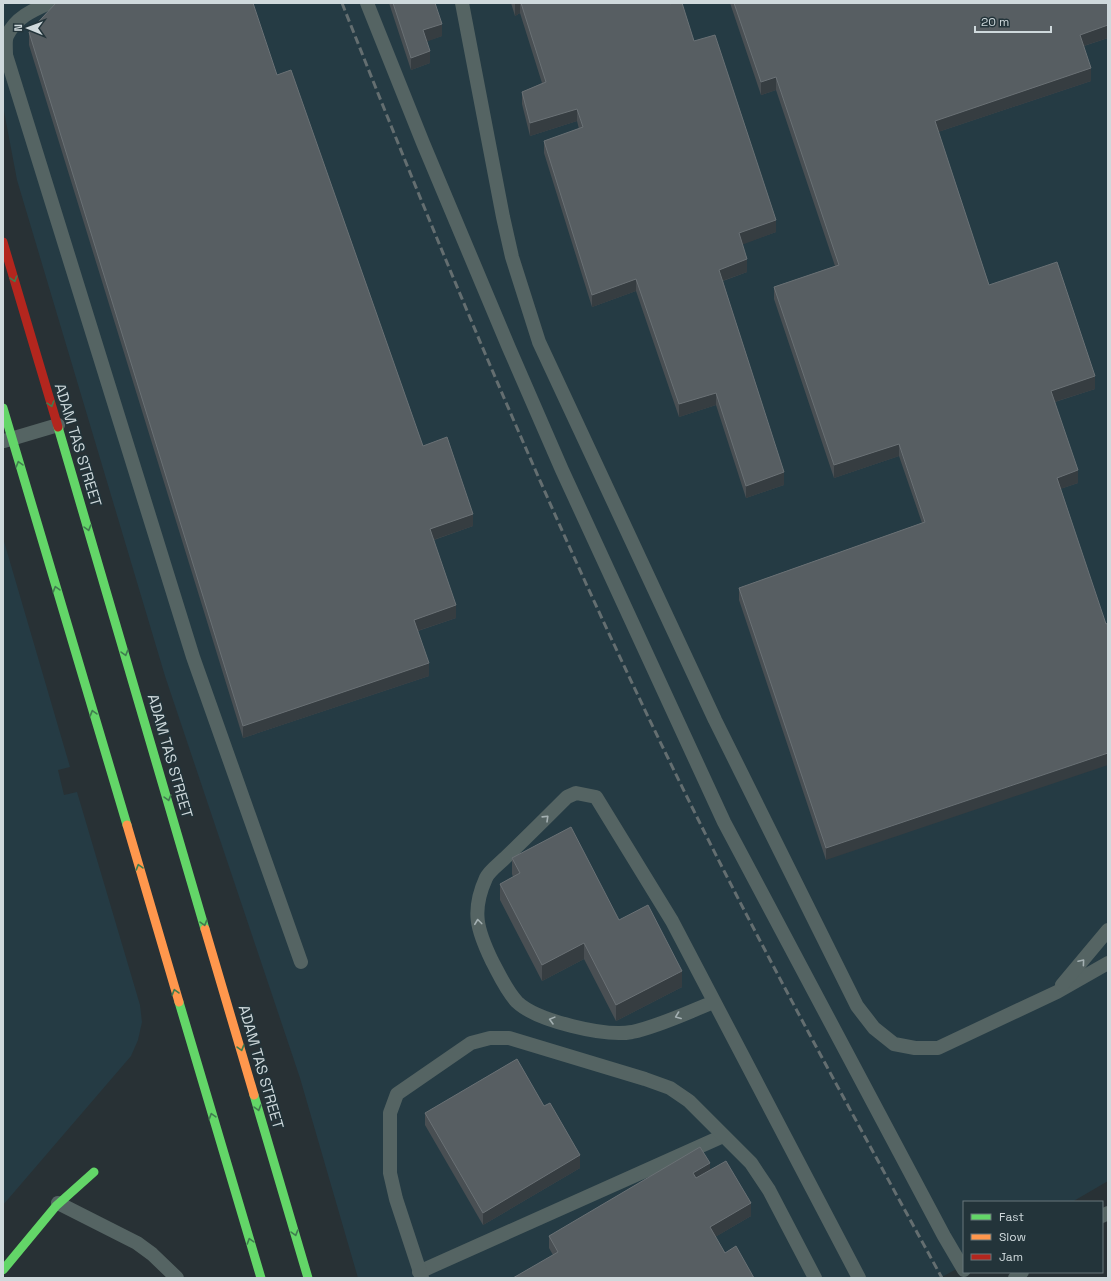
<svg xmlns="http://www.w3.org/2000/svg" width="1111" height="1281" viewBox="0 0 1111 1281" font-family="'Space Grotesk',sans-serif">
	<rect width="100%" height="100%" fill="#283135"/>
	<g fill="#253b44">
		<path d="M3,3H1108V1181L1072,1202H964V1265L940,1278H358L300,1078L165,676L17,180L3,106Z"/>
		<path d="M3,538L70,767L58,770L64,795L77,792L140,1005L142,1022L138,1040L131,1056L3,1205Z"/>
	</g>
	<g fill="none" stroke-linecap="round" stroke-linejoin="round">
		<g stroke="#556463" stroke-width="14">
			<path d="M49,3C33,10 15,18 7,36C5,40 6,49 6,55L193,657L301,962"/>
			<path d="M367,3L423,143L509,348L562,470L724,822L944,1236L964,1270"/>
			<path d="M462,3L503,217L512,257L539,342L715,720L857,1006L874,1028L894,1044L915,1048H938L1057,992L1108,963"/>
			<path d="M4,441L58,425"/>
			<path d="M1062,985L1108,930"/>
			<path d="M714,1002C688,1012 660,1026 632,1032C605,1037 537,1021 517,1002C506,990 500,976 492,961C477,930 471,911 486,878C489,871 499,864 505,858C526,838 547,817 567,797L576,793L596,797L672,921L859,1278"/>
			<path d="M58,1203L137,1243L152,1254L177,1278"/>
			<path d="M1102,1216L1108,1213"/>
			<path d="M419,1272L723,1136"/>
			<path d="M422,1278L396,1199L390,1173V1113L397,1094L471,1043L490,1038H509L645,1079L670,1088L689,1101L751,1163L769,1190L815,1278"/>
			<path d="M1015,1278L1022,1272"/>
		</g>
		<g stroke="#63d668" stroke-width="9">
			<path d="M3,408L127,825"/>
			<path d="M58,427L205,929"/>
			<path d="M179,1002L261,1278"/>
			<path d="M254,1095L308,1278"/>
			<path d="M3,1270L56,1206L94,1172"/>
		</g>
		<g stroke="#ff974d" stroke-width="9">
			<path d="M127,825L179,1002"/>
			<path d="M205,929L254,1095"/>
		</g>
		<path stroke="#b3261e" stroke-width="9" d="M3,242L58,427"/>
		<path stroke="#646e70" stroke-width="3" stroke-dasharray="8 4" stroke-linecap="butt" d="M342,3C443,258 548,511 668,758C753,934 848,1106 942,1278"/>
	</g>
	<g fill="#494f53">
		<path d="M389,3H435L442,36L427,41L430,63L411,70Z"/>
		<path d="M511,3H669L694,41L776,232L742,244L747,272L723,281L784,485L746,498L716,405L679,417L636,291L592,307L544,153V141L579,129L577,121L530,136L522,104V92L542,83L520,13L515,16Z"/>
		<path d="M730,3H1108V38L1084,46L1091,81L938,132L989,285L1095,389L1055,402L1078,483L1060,489L826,860L739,600V588L922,523L899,456L834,478L774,299V287L835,266L776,90L761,95Z"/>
		<path d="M29,32L277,75L423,446L473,526L434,540L456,618L418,631L429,676L243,738L29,45Z"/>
		<path d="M512,858L619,920L682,987L616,1021L584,959L542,981L500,900V884L513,877L512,874Z"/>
		<path d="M544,1106L580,1168L483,1225L425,1125V1113Z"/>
		<path d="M710,1171L751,1216L715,1237L725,1253L553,1255L549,1248V1236Z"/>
	</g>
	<g fill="#363d41">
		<path d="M516,3H520V13L515,16V4Z"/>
		<path d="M442,24V36L423,43V30Z"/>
		<path d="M1108,25V38L1080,47V35Z"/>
		<path d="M430,51V63L411,70V58Z"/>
		<path d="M1091,68V81L935,133V121Z"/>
		<path d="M776,77V90L761,95V82Z"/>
		<path d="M577,109V121L530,136V123Z"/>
		<path d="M776,220V232L739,246V233Z"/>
		<path d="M747,259V272L719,282V270Z"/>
		<path d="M636,279V291L592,307V295Z"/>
		<path d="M1095,376V389L1051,403V391Z"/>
		<path d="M716,393V405L679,417V404Z"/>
		<path d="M899,444V456L834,478V465Z"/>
		<path d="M1078,470V483L1057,490V478Z"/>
		<path d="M784,472V485L746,498V486Z"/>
		<path d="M473,514V526L430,541V529Z"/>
		<path d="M456,605V618L414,632V620Z"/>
		<path d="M429,663V676L243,738V726Z"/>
		<path d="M1108,753V765L826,860V848Z"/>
		<path d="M584,943V959L542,981V965Z"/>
		<path d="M682,971V987L616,1021V1005Z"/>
		<path d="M580,1155V1168L483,1225V1213Z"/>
		<path d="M710,1163V1175L693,1185V1173Z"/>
		<path d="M751,1203V1216L710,1240V1227Z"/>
	</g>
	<g fill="#575e62" stroke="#6a7175">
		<path d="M56,3H253L277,75L291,70L423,446L447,437L473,514L430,529L456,605L414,620L429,663L243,726L29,32Z"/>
		<path d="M393,3H435L442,24L423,30L430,51L411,58Z"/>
		<path d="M521,3H669L670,4L672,3H682L694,41L715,35L776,220L739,233L747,259L719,270L784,472L746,486L716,393L679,404L636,279L592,295L544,141L583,127L577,109L530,123L522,92L546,82Z"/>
		<path d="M734,3H1108V25L1080,35L1091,68L935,121L989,285L1057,262L1095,376L1051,391L1078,470L1057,478L1106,624L1108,623V753L826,848L739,588L925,522L899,444L834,465L774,287L839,265L776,77L761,82Z"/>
		<path d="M571,827L619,920L648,905L682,971L616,1005L584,943L542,965L500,884L520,873L512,858Z"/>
		<path d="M517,1059L544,1106L550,1103L580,1155L483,1213L425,1113Z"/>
		<path d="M700,1147L710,1163L693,1173L696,1178L726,1161L751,1203L710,1227L725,1253L736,1246L754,1278H513L558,1252L549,1236Z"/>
	</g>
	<defs><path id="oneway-chevron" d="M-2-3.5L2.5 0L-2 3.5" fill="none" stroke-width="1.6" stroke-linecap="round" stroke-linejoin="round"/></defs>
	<g stroke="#407d4f">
		<use href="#oneway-chevron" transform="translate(14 279) rotate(73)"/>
		<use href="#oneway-chevron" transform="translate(51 404) rotate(73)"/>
		<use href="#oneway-chevron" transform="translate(19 464) rotate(-106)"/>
		<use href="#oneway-chevron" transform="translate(88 528) rotate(74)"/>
		<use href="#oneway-chevron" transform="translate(56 589) rotate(-106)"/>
		<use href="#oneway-chevron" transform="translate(125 653) rotate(74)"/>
		<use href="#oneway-chevron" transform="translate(93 713) rotate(-106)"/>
		<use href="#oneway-chevron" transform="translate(168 798) rotate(74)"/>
		<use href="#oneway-chevron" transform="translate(139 867) rotate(-106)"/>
		<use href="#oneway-chevron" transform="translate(204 923) rotate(74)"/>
		<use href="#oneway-chevron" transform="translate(175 992) rotate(-106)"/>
		<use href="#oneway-chevron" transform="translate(241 1048) rotate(74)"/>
		<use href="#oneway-chevron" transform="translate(258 1108) rotate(74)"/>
		<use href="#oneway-chevron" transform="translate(212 1116) rotate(-107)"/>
		<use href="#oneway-chevron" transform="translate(295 1233) rotate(74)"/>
		<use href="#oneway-chevron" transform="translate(250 1241) rotate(-107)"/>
	</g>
	<g stroke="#a4b0b2">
		<use href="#oneway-chevron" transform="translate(546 818) rotate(-44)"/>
		<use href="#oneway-chevron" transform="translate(478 922) rotate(-97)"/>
		<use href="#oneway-chevron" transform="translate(1082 962) rotate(-50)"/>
		<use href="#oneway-chevron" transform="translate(678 1016) rotate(159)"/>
		<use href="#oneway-chevron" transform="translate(552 1020) rotate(-165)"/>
	</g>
	<g text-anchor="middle" stroke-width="3" stroke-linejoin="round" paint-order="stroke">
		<g font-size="15" fill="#cfd9dc" stroke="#23343a">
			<text transform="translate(78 445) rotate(73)" y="5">ADAM TAS STREET</text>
			<text transform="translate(170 756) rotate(74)" y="5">ADAM TAS STREET</text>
			<text transform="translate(261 1067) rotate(74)" y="5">ADAM TAS STREET</text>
		</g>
	</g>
	<rect width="1111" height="1281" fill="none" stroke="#cfd9dc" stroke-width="8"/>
	<rect x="963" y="1201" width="140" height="72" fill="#23343a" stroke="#68767b"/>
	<rect x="971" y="1214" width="20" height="6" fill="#63d668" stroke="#68767b"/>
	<text x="999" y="1221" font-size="12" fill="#cfd9dc">Fast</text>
	<rect x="971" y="1234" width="20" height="6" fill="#ff974d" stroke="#68767b"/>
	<text x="999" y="1241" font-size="12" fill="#cfd9dc">Slow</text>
	<rect x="971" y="1254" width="20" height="6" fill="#b3261e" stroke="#68767b"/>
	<text x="999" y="1261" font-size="12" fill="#cfd9dc">Jam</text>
	<g transform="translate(28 28) rotate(271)" stroke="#23343a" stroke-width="3" paint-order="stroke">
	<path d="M0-3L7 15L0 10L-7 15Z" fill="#cfd9dc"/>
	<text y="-6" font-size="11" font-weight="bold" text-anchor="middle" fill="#cfd9dc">N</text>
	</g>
	<path d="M975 26v6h76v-6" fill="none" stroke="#cfd9dc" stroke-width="2"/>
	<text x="981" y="26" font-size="12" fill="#cfd9dc" stroke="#23343a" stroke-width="3" paint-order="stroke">20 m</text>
</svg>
